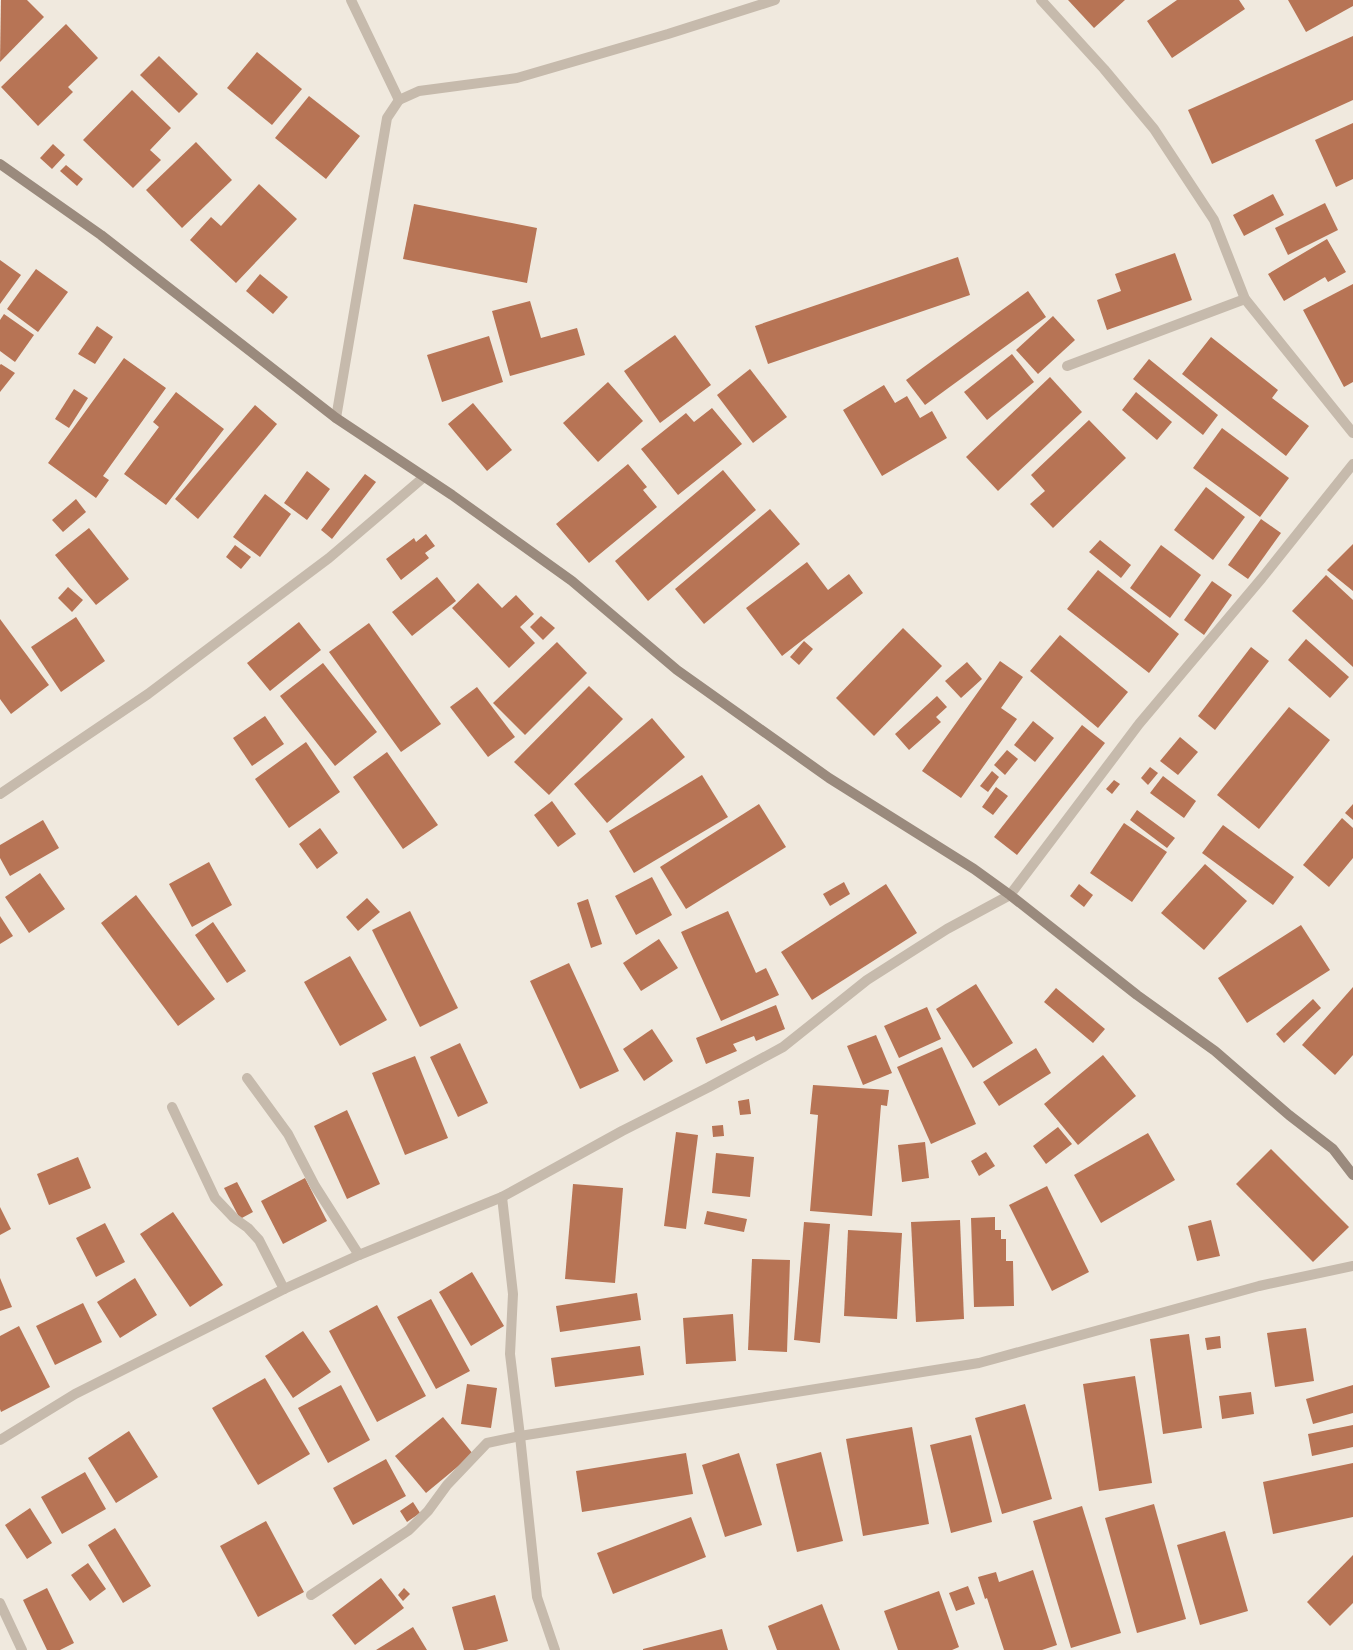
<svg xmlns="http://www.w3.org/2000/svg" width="1353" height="1650" viewBox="0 0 1353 1650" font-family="'PT Sans Narrow',sans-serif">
	<rect width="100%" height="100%" fill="#f0e9de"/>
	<g fill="#b77455">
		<path d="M1,0H27L44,17L0,62Z"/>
		<path d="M1068,0H1125L1094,28Z"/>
		<path d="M1177,0H1239L1245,9L1172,58L1147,21Z"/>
		<path d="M1288,0H1353V6L1306,32Z"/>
		<path d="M66,24L98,58L68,87L73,92L38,126L1,87Z"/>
		<path d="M1353,36V100L1212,164L1188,110Z"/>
		<path d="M257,52L302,89L272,125L227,88Z"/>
		<path d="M159,56L198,94L179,113L140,75Z"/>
		<path d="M132,90L171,128L150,150L161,160L133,188L83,140Z"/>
		<path d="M309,96L360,136L326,179L275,138Z"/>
		<path d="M1353,123V179L1336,187L1315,140Z"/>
		<path d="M196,142L232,180L182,228L146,190Z"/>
		<path d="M53,144L65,155L52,169L40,158Z"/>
		<path d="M66,165L83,179L77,186L60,171Z"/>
		<path d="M259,184L297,219L236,283L190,240L211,217L221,226Z"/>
		<path d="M1273,194L1284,215L1244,236L1233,215Z"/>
		<path d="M1325,203L1338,230L1288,255L1275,228Z"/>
		<path d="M414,204L537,228L527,283L403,259Z"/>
		<path d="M1327,239L1346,272L1328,282L1325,277L1284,301L1268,274Z"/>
		<path d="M1175,253L1192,300L1107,330L1097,300L1121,291L1115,274Z"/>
		<path d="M958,257L970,295L768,364L755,326Z"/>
		<path d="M0,260L21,275L0,304Z"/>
		<path d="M36,269L68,292L38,332L7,309Z"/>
		<path d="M260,274L288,297L273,314L246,291Z"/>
		<path d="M1353,284V382L1344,387L1303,310Z"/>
		<path d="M1028,291L1046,317L925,405L906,380Z"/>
		<path d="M530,301L541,338L577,328L585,355L510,376L492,311Z"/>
		<path d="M4,314L34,335L15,362L0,351V320Z"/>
		<path d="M1053,316L1075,340L1038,374L1016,350Z"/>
		<path d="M97,326L113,337L95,364L78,354Z"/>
		<path d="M675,335L711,385L660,423L624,371Z"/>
		<path d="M489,336L503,382L442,402L427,355Z"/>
		<path d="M1211,337L1278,390L1272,398L1309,426L1286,456L1182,374Z"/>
		<path d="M1012,354L1034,382L987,420L964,392Z"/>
		<path d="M124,358L166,388L103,476L109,480L96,498L48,463Z"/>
		<path d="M1149,359L1218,415L1203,435L1133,379Z"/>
		<path d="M1,364L15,373L0,392V365Z"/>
		<path d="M750,369L787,417L753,443L717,395Z"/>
		<path d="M1050,377L1082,412L998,491L966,457Z"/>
		<path d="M608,382L643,421L598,462L563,423Z"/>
		<path d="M884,385L895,403L907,396L920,418L932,411L947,438L882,476L843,410Z"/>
		<path d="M74,389L88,398L69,428L55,419Z"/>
		<path d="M176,392L224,429L166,505L124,474L159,427L153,422Z"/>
		<path d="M1136,392L1172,422L1157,440L1122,410Z"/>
		<path d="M473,403L512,450L487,471L448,424Z"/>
		<path d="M255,405L277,424L198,519L175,499Z"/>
		<path d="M712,408L742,444L678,495L641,449L686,413L694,422Z"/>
		<path d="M1089,420L1126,458L1053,528L1030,504L1045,491L1031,475Z"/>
		<path d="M1222,428L1289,478L1260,517L1193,468Z"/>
		<path d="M628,464L647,487L643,490L657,507L589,563L556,524Z"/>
		<path d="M723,470L756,510L648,601L615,561Z"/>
		<path d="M307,471L330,489L307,520L284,503Z"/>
		<path d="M365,474L376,482L332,539L321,530Z"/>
		<path d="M1206,487L1245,517L1213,560L1174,530Z"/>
		<path d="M265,494L291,514L260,557L233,537Z"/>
		<path d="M76,499L86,512L63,532L52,520Z"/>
		<path d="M770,509L800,544L704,624L675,589Z"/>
		<path d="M1261,519L1281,533L1248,579L1228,565Z"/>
		<path d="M89,528L129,579L96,605L55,555Z"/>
		<path d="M426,534L435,546L425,553L429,558L401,580L386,559L414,538L416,542Z"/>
		<path d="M1100,540L1131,565L1121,578L1089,552Z"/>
		<path d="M1353,544V591L1327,570Z"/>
		<path d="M235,545L251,557L241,569L226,557Z"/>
		<path d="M1161,545L1201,575L1170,618L1130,588Z"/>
		<path d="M807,562L828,590L849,574L863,593L782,656L746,608Z"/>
		<path d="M1098,570L1179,634L1149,673L1067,609Z"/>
		<path d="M1326,575L1353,600V667L1292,611Z"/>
		<path d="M437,577L456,601L412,636L392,612Z"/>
		<path d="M1212,581L1232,595L1204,635L1184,620Z"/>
		<path d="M478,583L502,608L516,595L534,614L520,627L535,643L509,668L452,608Z"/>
		<path d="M68,587L83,600L72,612L58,598Z"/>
		<path d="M541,616L555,628L543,640L530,627Z"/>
		<path d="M76,617L105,661L61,692L31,647Z"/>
		<path d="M0,619L49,685L11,714L0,699Z"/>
		<path d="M299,622L321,650L270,691L247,663Z"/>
		<path d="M369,623L441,724L401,752L329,652Z"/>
		<path d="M903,628L942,666L874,736L836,698Z"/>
		<path d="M1060,635L1128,692L1098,728L1030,671Z"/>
		<path d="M1306,639L1349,677L1330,698L1288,660Z"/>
		<path d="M804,641L813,649L799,665L790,657Z"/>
		<path d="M557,642L587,673L525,735L493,703Z"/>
		<path d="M1251,647L1269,661L1215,730L1198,716Z"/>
		<path d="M1000,661L1023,677L1001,708L1017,719L961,798L922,771Z"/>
		<path d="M967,662L982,679L961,698L945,681Z"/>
		<path d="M323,663L377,732L335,766L280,696Z"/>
		<path d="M589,686L623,719L549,795L514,762Z"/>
		<path d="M477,687L515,737L488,757L450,707Z"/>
		<path d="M937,696L947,707L936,717L941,722L909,750L895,734Z"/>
		<path d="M1289,707L1330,740L1259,829L1217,795Z"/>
		<path d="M265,716L284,744L252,766L233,738Z"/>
		<path d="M652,718L685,757L607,823L574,784Z"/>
		<path d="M1033,721L1054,738L1035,762L1014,745Z"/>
		<path d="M1082,725L1105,743L1017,855L994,837Z"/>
		<path d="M1180,737L1198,752L1178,775L1160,761Z"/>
		<path d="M306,742L340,792L289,828L255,779Z"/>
		<path d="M1007,750L1018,759L1005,775L994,765Z"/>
		<path d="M387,752L438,825L403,849L353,777Z"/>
		<path d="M1150,767L1158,773L1148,785L1141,778Z"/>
		<path d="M992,771L999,777L988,792L980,786Z"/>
		<path d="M702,775L728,817L634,873L609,831Z"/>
		<path d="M1163,776L1196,801L1184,818L1150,793Z"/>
		<path d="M1114,780L1120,784L1112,794L1106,789Z"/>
		<path d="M996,787L1008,796L993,815L982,807Z"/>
		<path d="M552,801L576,834L558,847L534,815Z"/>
		<path d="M759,804L786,847L686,909L660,867Z"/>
		<path d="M1353,804V820L1345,813Z"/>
		<path d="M1137,810L1175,838L1167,848L1130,820Z"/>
		<path d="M1342,818L1353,828V858L1329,887L1303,865Z"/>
		<path d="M43,820L59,848L10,876L0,858V845Z"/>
		<path d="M1124,823L1167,852L1132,902L1090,873Z"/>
		<path d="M1223,825L1294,877L1273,905L1202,853Z"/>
		<path d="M320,828L338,853L317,869L299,844Z"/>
		<path d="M209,862L232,905L192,927L169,884Z"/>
		<path d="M1205,864L1247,901L1204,950L1161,913Z"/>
		<path d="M40,873L65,909L29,933L5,897Z"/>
		<path d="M652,877L672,915L636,935L615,896Z"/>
		<path d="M844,882L850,894L830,906L823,894Z"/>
		<path d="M886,884L917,933L812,1000L781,952Z"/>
		<path d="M1079,884L1093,895L1084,907L1070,896Z"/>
		<path d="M136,895L215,999L178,1026L101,923Z"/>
		<path d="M367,898L380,912L358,931L346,917Z"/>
		<path d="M588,899L602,944L591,948L577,903Z"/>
		<path d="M410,911L458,1008L420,1027L372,930Z"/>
		<path d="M728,911L756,973L766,968L779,995L721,1021L681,932Z"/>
		<path d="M0,916L13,936L0,944Z"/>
		<path d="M213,922L246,971L227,983L195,935Z"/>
		<path d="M1301,925L1330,970L1247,1023L1218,978Z"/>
		<path d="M659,939L678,968L641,991L623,963Z"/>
		<path d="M350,956L387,1020L340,1046L304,982Z"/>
		<path d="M569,963L619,1071L580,1089L530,981Z"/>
		<path d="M976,984L1013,1043L973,1068L936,1009Z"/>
		<path d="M1353,987V1055L1335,1075L1302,1045Z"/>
		<path d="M1056,988L1105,1029L1093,1043L1044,1002Z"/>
		<path d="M1313,999L1321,1008L1284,1043L1276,1034Z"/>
		<path d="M776,1005L785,1029L756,1041L754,1036L733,1044L737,1051L706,1064L696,1038Z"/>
		<path d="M927,1007L941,1039L899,1058L884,1026Z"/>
		<path d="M652,1029L673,1061L644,1081L623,1049Z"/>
		<path d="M876,1035L892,1073L863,1085L847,1046Z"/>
		<path d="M460,1043L488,1103L458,1117L430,1057Z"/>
		<path d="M942,1047L976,1124L931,1144L897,1067Z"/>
		<path d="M1036,1048L1051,1073L999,1106L983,1082Z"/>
		<path d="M1103,1055L1136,1096L1078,1145L1044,1104Z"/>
		<path d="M415,1056L448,1138L405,1155L372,1073Z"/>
		<path d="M813,1085L889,1090L887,1106L881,1105L872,1216L810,1211L818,1115L810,1114Z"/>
		<path d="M749,1099L751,1114L740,1115L738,1101Z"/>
		<path d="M347,1110L380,1184L347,1199L314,1126Z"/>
		<path d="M723,1125L724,1136L713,1137L712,1126Z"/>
		<path d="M1058,1127L1072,1144L1046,1164L1033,1146Z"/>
		<path d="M676,1132L698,1135L686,1229L664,1226Z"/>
		<path d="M1148,1133L1175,1180L1101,1223L1074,1175Z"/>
		<path d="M925,1142L929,1178L902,1182L898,1145Z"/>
		<path d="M1271,1149L1349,1227L1313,1262L1236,1184Z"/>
		<path d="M986,1152L995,1166L979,1176L971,1161Z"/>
		<path d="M716,1153L754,1157L750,1197L712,1193Z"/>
		<path d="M78,1157L91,1188L49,1205L37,1174Z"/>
		<path d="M305,1178L327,1221L283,1244L261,1201Z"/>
		<path d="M237,1182L253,1212L240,1219L224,1188Z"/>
		<path d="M573,1184L623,1188L615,1283L565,1279Z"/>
		<path d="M1047,1186L1089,1272L1052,1291L1009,1205Z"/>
		<path d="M0,1207L11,1229L0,1235Z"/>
		<path d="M707,1211L747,1219L744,1232L704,1224Z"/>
		<path d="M173,1212L223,1285L190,1307L140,1234Z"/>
		<path d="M995,1217V1230H1001V1239H1006V1261H1013L1014,1306L974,1307L971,1218Z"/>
		<path d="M960,1220L964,1319L916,1322L911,1222Z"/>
		<path d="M1211,1220L1220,1256L1197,1261L1188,1226Z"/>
		<path d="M804,1222L830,1224L820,1343L794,1340Z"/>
		<path d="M105,1223L125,1262L96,1277L76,1238Z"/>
		<path d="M848,1230L902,1233L897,1319L844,1316Z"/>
		<path d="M752,1259L790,1260L787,1352L748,1350Z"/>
		<path d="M472,1272L504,1326L471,1346L439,1292Z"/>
		<path d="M0,1278L12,1307L0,1311Z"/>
		<path d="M135,1278L157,1315L120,1338L97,1302Z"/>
		<path d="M637,1293L641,1320L560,1332L556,1306Z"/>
		<path d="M431,1299L470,1371L436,1389L397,1317Z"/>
		<path d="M83,1303L102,1342L55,1365L36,1326Z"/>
		<path d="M377,1305L426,1396L377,1422L329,1331Z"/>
		<path d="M733,1314L736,1361L686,1364L683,1318Z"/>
		<path d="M19,1326L50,1387L1,1412L0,1409V1336Z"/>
		<path d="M1306,1328L1314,1381L1275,1387L1267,1333Z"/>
		<path d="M303,1331L331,1372L293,1398L265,1356Z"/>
		<path d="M1189,1334L1202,1428L1163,1434L1150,1339Z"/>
		<path d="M1220,1336L1221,1348L1207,1350L1205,1338Z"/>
		<path d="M640,1346L644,1375L555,1387L551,1358Z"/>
		<path d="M1135,1376L1152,1483L1099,1491L1083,1384Z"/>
		<path d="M265,1378L310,1454L258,1485L212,1408Z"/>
		<path d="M467,1384L497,1388L491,1428L461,1424Z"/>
		<path d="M341,1385L370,1440L328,1463L298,1408Z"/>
		<path d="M1353,1385V1413L1313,1424L1306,1399Z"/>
		<path d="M1251,1392L1254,1414L1222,1419L1219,1396Z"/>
		<path d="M1025,1404L1052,1499L1002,1514L975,1418Z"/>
		<path d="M443,1417L473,1454L426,1493L395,1456Z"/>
		<path d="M1353,1425V1447L1312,1456L1308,1434Z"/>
		<path d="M912,1427L929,1524L863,1536L846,1439Z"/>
		<path d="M129,1431L158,1477L116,1503L88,1458Z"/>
		<path d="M971,1435L992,1522L951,1533L930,1445Z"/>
		<path d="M821,1452L843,1541L797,1552L776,1464Z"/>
		<path d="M686,1453L693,1494L582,1512L576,1471Z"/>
		<path d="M739,1453L762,1525L725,1537L702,1465Z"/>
		<path d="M386,1459L406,1496L353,1525L333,1488Z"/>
		<path d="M1353,1463V1517L1273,1534L1263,1482Z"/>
		<path d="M85,1472L106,1509L62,1534L41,1497Z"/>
		<path d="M413,1502L420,1513L407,1522L400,1511Z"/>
		<path d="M1154,1504L1186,1619L1137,1633L1105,1518Z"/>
		<path d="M1082,1506L1121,1633L1071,1648L1033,1521Z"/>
		<path d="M30,1508L52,1543L27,1559L5,1525Z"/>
		<path d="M691,1517L706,1557L613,1594L597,1553Z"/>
		<path d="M266,1521L304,1592L258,1617L220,1546Z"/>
		<path d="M115,1528L151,1586L123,1603L88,1545Z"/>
		<path d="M1225,1531L1248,1611L1200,1625L1177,1545Z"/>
		<path d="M1353,1555V1603L1330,1626L1307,1602Z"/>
		<path d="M88,1563L106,1589L90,1601L71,1575Z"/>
		<path d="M1033,1570L1057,1645L1042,1650H1004L987,1598L985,1599L978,1577L996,1572L999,1582Z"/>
		<path d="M381,1578L404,1608L355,1645L332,1615Z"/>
		<path d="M968,1586L975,1604L956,1611L949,1593Z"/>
		<path d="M47,1588L74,1643L60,1650H47L23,1600Z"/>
		<path d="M404,1588L410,1594L403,1601L398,1595Z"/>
		<path d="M939,1591L959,1647L952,1650H898L884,1611Z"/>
		<path d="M495,1595L508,1641L476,1650H464L452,1607Z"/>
		<path d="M822,1604L840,1650H777L768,1626Z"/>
		<path d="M413,1627L427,1650H376Z"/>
		<path d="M722,1629L728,1650H643V1649Z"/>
	</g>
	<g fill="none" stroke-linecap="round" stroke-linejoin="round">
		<g stroke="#c6baac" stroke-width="10">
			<path d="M247,1078L288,1134L315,1186L359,1255"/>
			<path d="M172,1107L215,1198L234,1218L248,1228L259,1240L284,1289"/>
			<path d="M311,1595L409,1530L428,1511L447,1485L487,1443L520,1436"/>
		</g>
		<g stroke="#c6baac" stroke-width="10">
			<path d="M351,0L399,100"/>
			<path d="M1041,0L1104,69L1154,129L1214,220L1245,299L1353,433"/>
			<path d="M1067,366L1245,299"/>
			<path d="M336,418L387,118L399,100L419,91L517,78L668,34L775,0"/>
			<path d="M0,794L148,694L329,558L424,477"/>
			<path d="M502,1197L513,1294L510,1354L520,1436L537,1597L555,1650"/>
			<path d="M520,1436L979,1363L1259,1286L1353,1266"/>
			<path d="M0,1440L75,1394L284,1289L359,1255L502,1197L622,1131L709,1087L783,1047L867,980L947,929L1010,895L1139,724L1262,578L1353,464"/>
			<path d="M0,1603L22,1650"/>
		</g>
		<path stroke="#9a8a7d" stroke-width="10" d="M0,164L101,235L336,418L452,495L572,581L677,670L829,778L974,869L1010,895L1137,995L1215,1051L1289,1115L1333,1149L1353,1175"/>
	</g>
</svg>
